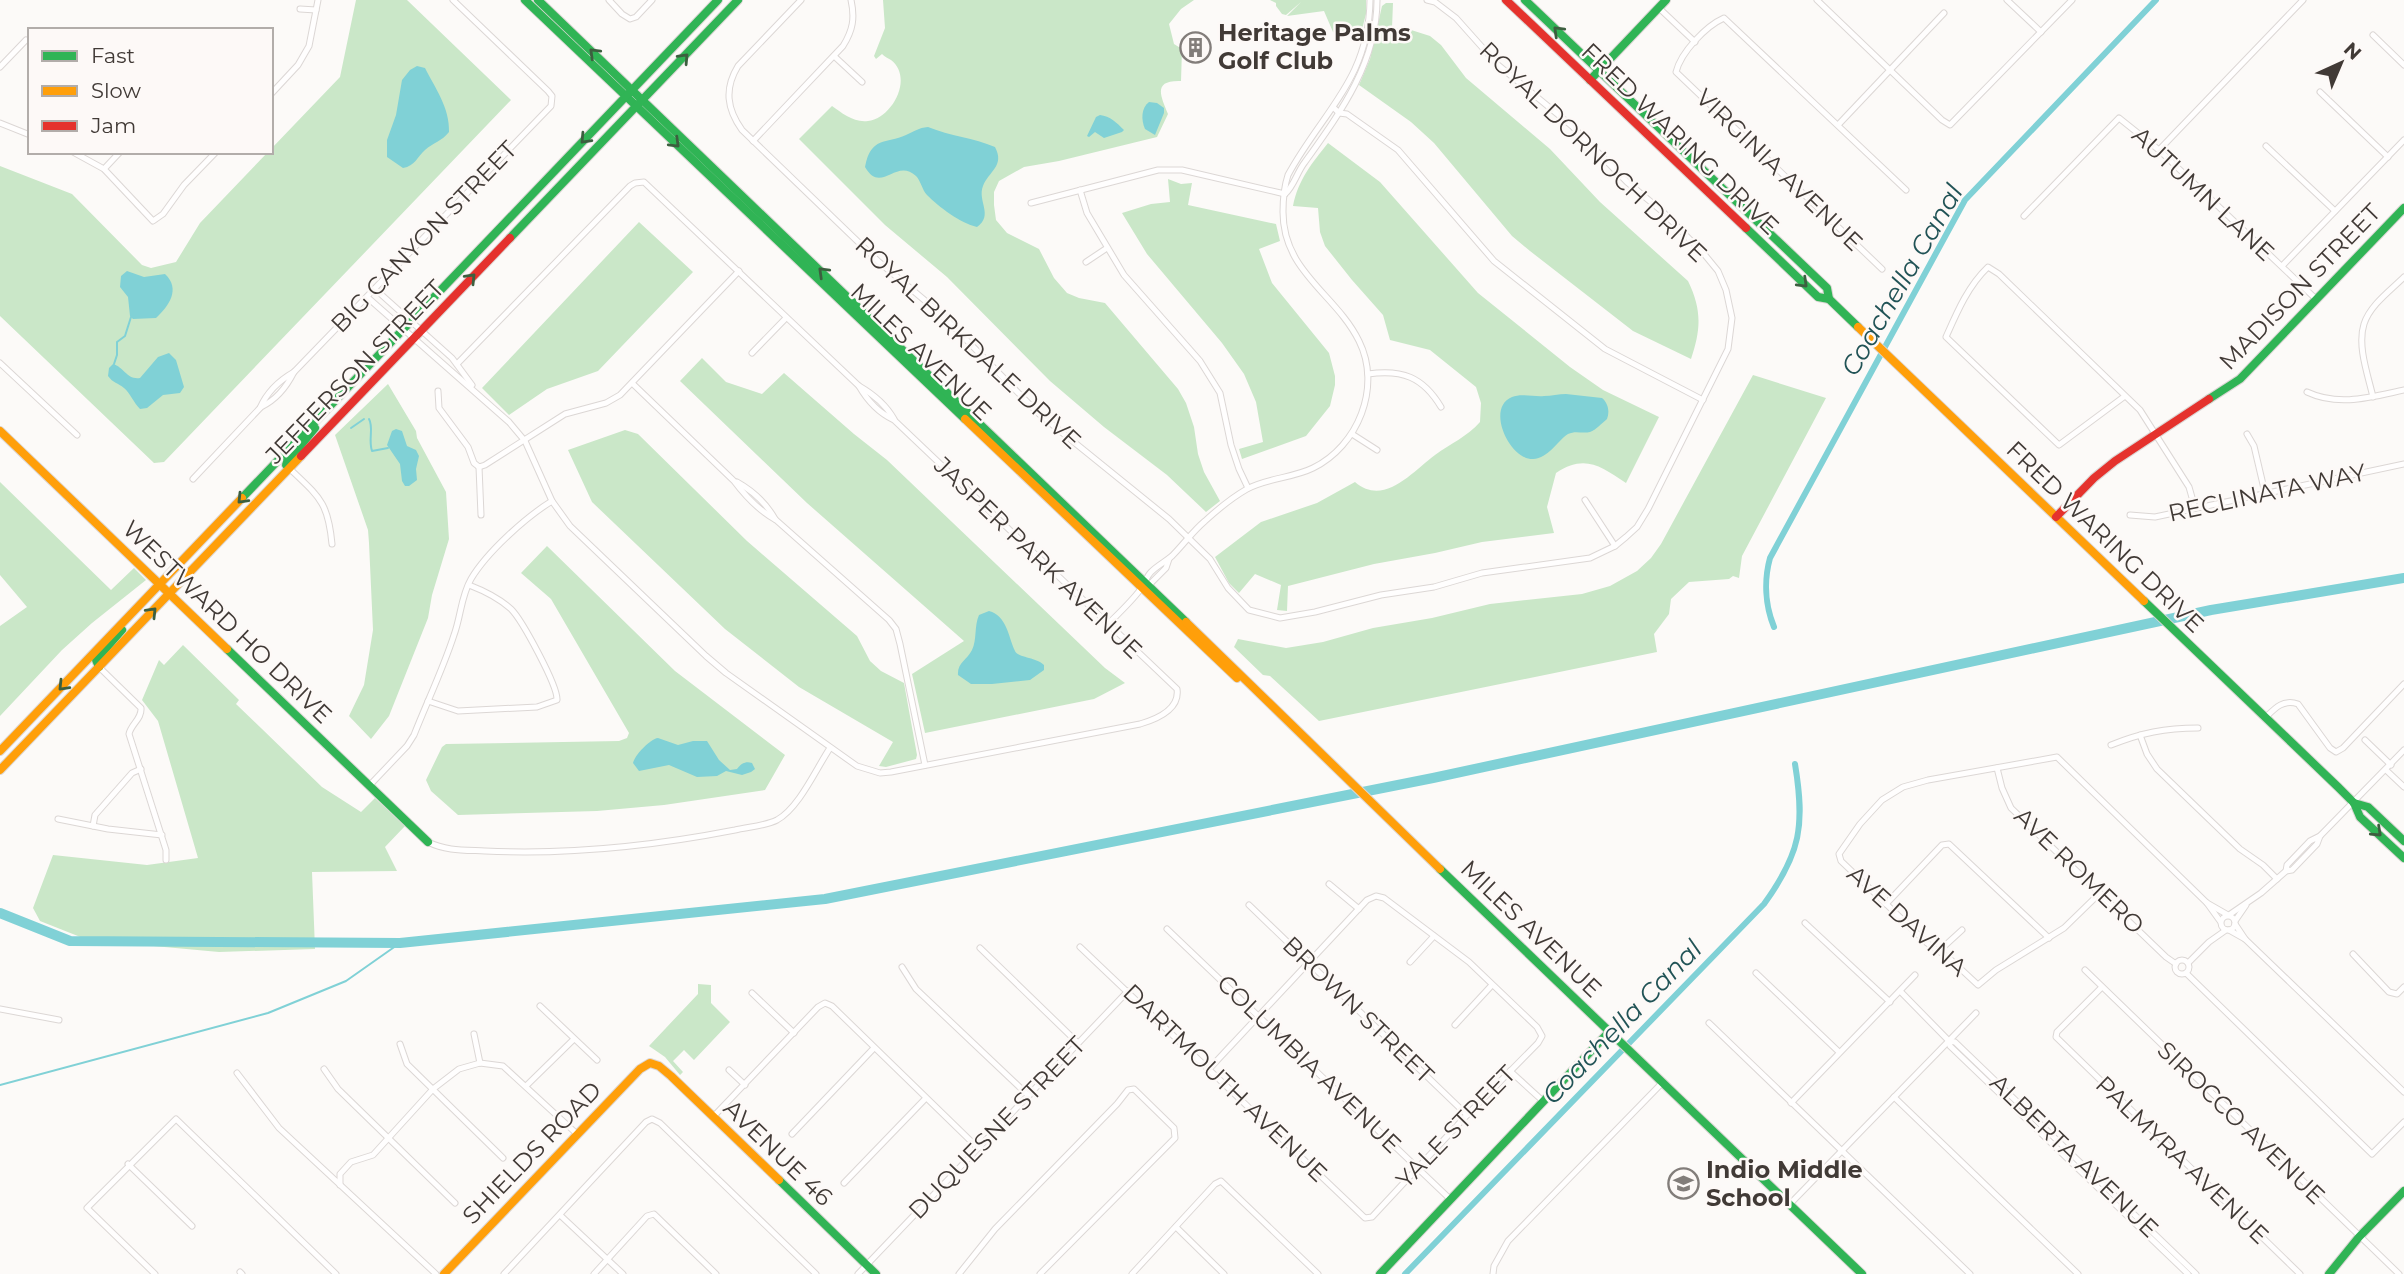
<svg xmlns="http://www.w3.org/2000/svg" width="2404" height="1274" viewBox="0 0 2404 1274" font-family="Montserrat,sans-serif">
	<rect width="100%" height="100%" fill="#fcfaf8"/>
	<g fill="#cae7c8">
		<path d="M356,0H407L511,100L164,462L154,463L0,316V166L72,194L142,265L151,268L176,262L200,223L268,152H271V149L340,77Z"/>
		<path d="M883,0H1194L1181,9L1169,24L1174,44L1182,49L1181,81C1153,80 1160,95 1168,114L1157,137L1059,161L1024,167L999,181L994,192V205L996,220L1007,233L1039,249L1054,278L1067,293L1079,298L1105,303L1178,389L1186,403L1194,427L1198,454L1204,472L1220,501L1206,512L1167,475L1104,427L1050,381L947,277L885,225L799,139L832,106C842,113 854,123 868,121C892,118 914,78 891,60C888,58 885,57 882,54L876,59L874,56L885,28Z"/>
		<path d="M1270,0H1366V14L1361,33L1352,38L1333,32L1324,11L1287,16L1301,2L1286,15L1282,14L1276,6V3Z"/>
		<path d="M1386,3H1393L1392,28L1408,29L1430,36L1441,45L1466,78L1550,149L1600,202L1688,281C1702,310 1701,329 1691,359L1633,331L1530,251L1512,236L1434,143L1411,122L1359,85L1370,59L1382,6Z"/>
		<path d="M1328,143L1380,182L1478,293L1570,367L1603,390L1659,417L1626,483C1600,466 1585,454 1556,473L1547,507L1554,533L1482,542L1435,553L1374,564L1288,586L1287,611L1277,610L1281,585L1255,574L1239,593L1229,583L1215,557L1261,522L1317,503L1355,482C1384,507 1412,472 1435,455C1451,443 1467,437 1480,422L1481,403L1476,387L1430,350L1390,340L1383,315L1352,280L1325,246L1320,232L1318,208L1293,206C1298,180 1312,163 1328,143Z"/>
		<path d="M1168,179L1181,184L1192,183L1188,205L1276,224L1280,241L1259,249L1272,283L1329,353L1335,376V385L1330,406L1306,436L1242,459L1239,449L1263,442L1256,402L1244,374L1222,343L1147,254L1122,213L1151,204L1170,202Z"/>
		<path d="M639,222L693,272L598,371L547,389L509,415L482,388Z"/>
		<path d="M702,358L726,382L762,394L784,373L854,434L887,460L1105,668L1125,683L1094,699L925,733L912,674L964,641L807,503L680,381Z"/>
		<path d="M1753,375L1826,398L1742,556L1739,578L1733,576L1729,579L1689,582L1671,599L1669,614L1654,634L1657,652L1319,721L1270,676L1263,675L1234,647L1238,639L1286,648L1323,642L1373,628L1432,618L1490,604L1582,594L1610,586L1637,571L1651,558L1661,544Z"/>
		<path d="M388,384L416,431L417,438L446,492L449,539L432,595L428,618L389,716L371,739L349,716L364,685L373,630L369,543L368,530L335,435Z"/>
		<path d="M625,430L638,434L747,541L857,636L870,661L881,671L904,683L917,755L916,759L886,767L879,766L893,742L799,687L725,629L592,502L568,450Z"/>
		<path d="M0,482L111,590L134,568L146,580L92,623L62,650L0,716V626L27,607L0,575Z"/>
		<path d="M547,546L675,671L785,755L765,790L664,805L597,811L458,815L431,791L426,780L442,747L446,744L619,741L627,738L629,733L551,599L521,573Z"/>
		<path d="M183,645L239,700L236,704L322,787L361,812L375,798L405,826L385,847L397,871L312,872L315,949L219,952L88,940L40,921L33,908L53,855L147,865L198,858L158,721L142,700L159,660L164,665Z"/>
		<path d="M698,984L711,985V1003L730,1022L694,1060L684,1050L673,1061L683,1072L680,1075L665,1057L649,1046L698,994Z"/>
	</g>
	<g fill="#80d1d6">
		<path d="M417,66L425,68C435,88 450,108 449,132C442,141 433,143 425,150C417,157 415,166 403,168L387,157V140L396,115L402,80L410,70Z"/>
		<path d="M1149,102L1157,103L1164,108V113L1155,135L1145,129C1141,120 1141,108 1149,102Z"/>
		<path d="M1100,115C1110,116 1117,123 1124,130L1122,132L1104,138L1095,132L1089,137L1087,136L1096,117Z"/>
		<path d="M928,127C950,136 974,138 995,147C1005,166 989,171 983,186C977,201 994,215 977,227C960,223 939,207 927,195C922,190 921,181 916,176C896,157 881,195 865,167C871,136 886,144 906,135C915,131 918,128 928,127Z"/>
		<path d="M127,271L144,277L165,274C181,289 169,306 156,318L133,319L130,316L128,297L120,287L121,276Z"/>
		<path d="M169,353L176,360L184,387L180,393L163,395L147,408L140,409C134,403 130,393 124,388C118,383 113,383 108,376L109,368L113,364C124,367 127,380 140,378L158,357Z"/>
		<path d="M1566,394L1602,398C1608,403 1610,411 1607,419C1602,423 1596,430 1590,432C1582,434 1576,430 1568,434C1556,442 1549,458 1533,459C1510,460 1485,408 1512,397C1521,393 1534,397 1544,396C1551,396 1559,394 1566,394Z"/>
		<path d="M396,429L402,431L407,446L416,450L419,456L416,469L417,480L409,486H405L402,481L400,464L387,445L392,431Z"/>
		<path d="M989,611C1007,616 1008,636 1015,651C1018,658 1036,657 1044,665V670L1030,680L992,684H971L958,675C957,663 967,660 972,650C977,640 974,626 979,615Z"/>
		<path d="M658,738L678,745L693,741H707L719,760L730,770L737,769C741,764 745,761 752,763L755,769L751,772L742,775L726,771L717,776L697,777L669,765L639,771L633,763C635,755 650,739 658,738Z"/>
	</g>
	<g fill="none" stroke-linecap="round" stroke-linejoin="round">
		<g stroke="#80d1d6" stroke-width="2">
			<path d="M114,364L117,355V342L125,336L131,317"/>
			<path d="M369,419C374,428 368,439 372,451L388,448"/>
			<path d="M351,428L364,419"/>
			<path d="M0,1085L268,1013L346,981L400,943"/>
		</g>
		<g stroke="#80d1d6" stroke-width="6">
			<path d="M1774,627C1765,605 1764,580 1770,558L1965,200L2156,0"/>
			<path d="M1405,1274L1764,904C1801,853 1805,825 1795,764"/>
		</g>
		<path stroke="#80d1d6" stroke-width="10" d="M0,913L70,941L400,943L825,899L1433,778L2211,610L2404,578"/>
		<defs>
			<g id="street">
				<path d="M609,0L622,14L630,19L636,17L652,0"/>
				<path d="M801,0L738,66C724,89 727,109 742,130L879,262L941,314L1038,413L1169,519L1210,559L1228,588L1249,610L1280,618L1315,612L1381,595L1434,587L1482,573L1590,558L1615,546L1626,537L1637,527L1648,509L1728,349L1732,318L1726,290L1718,271L1704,254L1663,212L1627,182L1572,126L1498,65L1456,18L1435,2L1427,0"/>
				<path d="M1817,0L1942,120L1950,125L2072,0"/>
				<path d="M2007,0L2041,32"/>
				<path d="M1659,8L1695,42"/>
				<path d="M300,9L316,10"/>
				<path d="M2373,35L2404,65"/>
				<path d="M834,56L862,82"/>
				<path d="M0,67L26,40"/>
				<path d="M2320,92L2388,157"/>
				<path d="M271,94L298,65L309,46L318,0"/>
				<path d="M1334,108L1339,113L1347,114L1398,150L1494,261L1605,349L1703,400"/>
				<path d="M0,123L30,135"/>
				<path d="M1838,125L1944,13"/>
				<path d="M753,141L843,46C853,30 855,18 851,0"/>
				<path d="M2266,146L2335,211"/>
				<path d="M2159,150L2303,0"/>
				<path d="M73,152L104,169L153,221L163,214L184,185L216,152"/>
				<path d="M104,169L120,152"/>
				<path d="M1080,190L1087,213L1124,275L1200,361L1220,393L1231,445L1239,469L1248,488"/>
				<path d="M1285,194C1294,186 1297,172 1305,162C1340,113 1377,63 1377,0"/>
				<path d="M1031,203L1158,170H1182L1285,194"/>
				<path d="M2024,216L2119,118L2159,150L2317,300"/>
				<path d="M1086,262L1107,248"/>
				<path d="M2282,266L2404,140"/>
				<path d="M1882,269L1676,72C1681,52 1706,26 1724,18L1906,190"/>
				<path d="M375,289L452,358L472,385"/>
				<path d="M367,297L509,422L525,441L552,501L570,526L706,656L726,673L857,766L880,773L891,772L1140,724C1157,719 1180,709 1177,689L894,420C879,413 867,400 859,386"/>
				<path d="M752,353L786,318"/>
				<path d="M0,363L77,435"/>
				<path d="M457,364L630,186L635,183L644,182L859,386C873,394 886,405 894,419"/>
				<path d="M1368,374C1402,369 1423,377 1441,407"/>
				<path d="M632,383L734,481C746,497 758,510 776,520L889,620L896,629L900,644L925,765"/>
				<path d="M438,391L439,408L468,447L474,463L479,467L485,465L565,414L606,403L620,395L739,271"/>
				<path d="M2307,392C2339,407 2371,397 2404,390"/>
				<path d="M2125,396L2059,445L1946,337C1957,312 1968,286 1988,267L1999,274L2140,410L2189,487L2195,508"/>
				<path d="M2373,397C2368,375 2357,346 2364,324C2370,305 2391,290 2404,277"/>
				<path d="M261,407C276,400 287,386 294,372"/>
				<path d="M1352,434L1377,450"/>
				<path d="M2247,434L2254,446L2265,493"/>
				<path d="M479,467L481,515"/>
				<path d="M289,468C319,497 328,501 332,544"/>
				<path d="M193,479L260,408C267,392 280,380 294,372L551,106L552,96L548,91L453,0"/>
				<path d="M737,482C753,491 766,503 775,519"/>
				<path d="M1585,500L1615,546"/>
				<path d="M2130,515L2155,517L2404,464"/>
				<path d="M1147,587L1166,568L1169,559"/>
				<path d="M1107,625C1118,614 1131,602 1140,590C1145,584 1146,577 1151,572C1158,565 1165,562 1172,556C1183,545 1193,531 1205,521C1217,510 1233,497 1247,489C1267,478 1293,478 1313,468C1358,446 1382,387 1359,341C1336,294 1283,272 1283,212C1283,199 1284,187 1288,175C1322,112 1369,80 1370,0"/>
				<path d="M99,667L141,708C142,719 131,724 129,734L166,850V860"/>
				<path d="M428,701L458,711L537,707L557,700C558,686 522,620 511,609C500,599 482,590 469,585"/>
				<path d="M2265,718C2275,708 2283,699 2298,704L2330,748L2336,752L2343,748L2404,684"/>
				<path d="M2140,735L2147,754L2157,769L2240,849L2263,865L2277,879"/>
				<path d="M2365,740L2391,765"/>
				<path d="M2111,745C2141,733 2165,728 2198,728"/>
				<path d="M1997,768L2002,788L2011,808L2166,957L2176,964"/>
				<path d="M2386,770L2404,787"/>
				<path d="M369,786L407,746L414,735C427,702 443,669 454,635C461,616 461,596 471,579C487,552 526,517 552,501"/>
				<path d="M58,819L108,829L162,835"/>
				<path d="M93,826L95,815L132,773L141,769"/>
				<path d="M428,842C446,851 465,850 485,851C569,855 653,846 735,830C748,827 765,826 777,820C799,808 816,769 830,748"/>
				<path d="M2286,871L2287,865L2310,841L2320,836"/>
				<path d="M1329,884L1359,909"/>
				<path d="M2100,893L2064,928L1996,970L1978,985L1950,959L1927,943L1841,861L1839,854L1860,824L1882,800L1903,787L1928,780L2057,757L2207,903L2228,915"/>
				<path d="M2207,903L2220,921"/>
				<path d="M1886,904L1942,845L1949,844L2049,938"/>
				<path d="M1249,905L1467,1115"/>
				<path d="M2229,915L2261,893L2286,871L2292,870L2317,844L2320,836L2404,750"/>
				<circle cx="2228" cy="923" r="7"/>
				<path d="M2235,921L2246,905"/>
				<path d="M1805,923L1890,1002"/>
				<path d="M2235,924L2245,939L2404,1092"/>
				<path d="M1167,929L1450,1199"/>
				<path d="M2229,930L2245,939"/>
				<path d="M1080,947L1365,1218L1372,1217L1467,1115L1538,1043L1542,1036L1537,1027L1469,962L1384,898L1376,896L1367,900L1210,1068"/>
				<path d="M980,948L1078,1043"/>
				<path d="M1939,951L1962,930"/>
				<path d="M2353,954L2389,992L2397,994L2404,987"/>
				<circle cx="2182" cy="967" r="7"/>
				<path d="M1410,962L1434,936"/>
				<path d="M2188,963L2209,942L2226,930"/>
				<path d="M902,967L916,989L1029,1096"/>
				<path d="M2085,970L2399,1274"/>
				<path d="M1756,973L1839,1052"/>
				<path d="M2186,973L2372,1154L2404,1122"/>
				<path d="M2102,987L2057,1032L2056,1037L2300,1274"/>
				<path d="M1900,991L1949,1041L1955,1042L2196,1274"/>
				<path d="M752,993L794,1033"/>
				<path d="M540,1006L597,1060"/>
				<path d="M0,1009L59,1020"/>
				<path d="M1709,1023L1970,1274"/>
				<path d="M1455,1025L1492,985"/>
				<path d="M474,1034L480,1063"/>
				<path d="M1949,1041L1950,1046L2188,1274"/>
				<path d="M400,1044L407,1064L503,1158"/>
				<path d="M324,1069L338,1089L455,1203"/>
				<path d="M729,1070L745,1085"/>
				<path d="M1510,1071L1544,1102"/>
				<path d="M237,1073L279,1128L436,1274"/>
				<path d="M526,1086L573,1040"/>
				<path d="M1894,1097L2078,1274"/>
				<path d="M1791,1103L1915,975"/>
				<path d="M713,1117L818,1007L825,1003L832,1006L978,1148"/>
				<path d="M792,1134L874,1048"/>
				<path d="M128,1164L192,1226"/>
				<path d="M844,1183L925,1099"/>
				<path d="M340,1185V1174L351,1162L373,1155L433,1089L459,1069L480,1063L503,1066L577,1134"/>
				<path d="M1789,1205L1976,1013"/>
				<path d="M560,1215L623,1274"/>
				<path d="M1176,1227L1224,1274"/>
				<path d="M240,1272L242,1274"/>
				<path d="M155,1274L87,1208L176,1119L336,1274"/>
				<path d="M504,1274L646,1122L652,1119L660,1123L816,1274"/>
				<path d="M594,1274L647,1216L654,1214L716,1274"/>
				<path d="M858,1274L1128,991"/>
				<path d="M959,1274L995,1229L1117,1104L1128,1090L1134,1089L1174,1128L1175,1138L1040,1274"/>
				<path d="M1132,1274L1215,1184L1221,1181L1318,1274"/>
				<path d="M1493,1274L1494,1266L1508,1241L1663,1082"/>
			</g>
			<g id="fast">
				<path d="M525,0L965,419"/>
				<path d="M538,0L1186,622"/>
				<path d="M1525,0L1827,288L1829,299L1858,327"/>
				<path d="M1590,80L1666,0"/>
				<path d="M1746,228L1818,297L1829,299"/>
				<path d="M510,238L738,0"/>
				<path d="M2209,399L2240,379L2404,208"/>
				<path d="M289,468L286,465L287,462L315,428"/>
				<path d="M242,498L718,0"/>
				<path d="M2144,601L2338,787L2354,803L2360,817L2404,858"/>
				<path d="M227,649L428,842"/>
				<path d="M99,667L96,660L122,630"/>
				<path d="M2354,803L2368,807L2404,841"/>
				<path d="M1440,869L1862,1274"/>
				<path d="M779,1180L876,1274"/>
				<path d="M1380,1274L1609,1032"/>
				<path d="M2329,1274L2359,1237L2404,1191"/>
			</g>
			<g id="slow">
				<path d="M1858,327L2144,601"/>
				<path d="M965,419L1237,678"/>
				<path d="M0,431L227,649"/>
				<path d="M1186,622L1440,869"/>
				<path d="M0,751L242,498"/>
				<path d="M0,770L301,456"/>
				<path d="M444,1274L640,1069L650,1063L659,1066L671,1076L779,1180"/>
			</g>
			<g id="jam">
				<path d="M1506,0L1746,228"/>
				<path d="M301,456L510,238"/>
				<path d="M2056,517L2094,478L2115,461L2209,399"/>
			</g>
		</defs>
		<use href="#street" stroke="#dcd7d5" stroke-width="7"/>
		<use href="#fast" stroke="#dcd7d5" stroke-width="10"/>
		<use href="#slow" stroke="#dcd7d5" stroke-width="10"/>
		<use href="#jam" stroke="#dcd7d5" stroke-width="10"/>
		<use href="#street" stroke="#fffefe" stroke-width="5"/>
		<use href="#fast" stroke="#30b455" stroke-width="8"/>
		<use href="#slow" stroke="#ff9f0a" stroke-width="8"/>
		<use href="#jam" stroke="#e5322d" stroke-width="8"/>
	</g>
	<defs><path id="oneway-chevron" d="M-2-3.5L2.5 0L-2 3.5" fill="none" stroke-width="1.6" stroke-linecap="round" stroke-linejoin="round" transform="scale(1.75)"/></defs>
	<g stroke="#3c5f3f">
		<use href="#oneway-chevron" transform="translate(1558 31) rotate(-136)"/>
		<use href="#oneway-chevron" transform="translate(594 53) rotate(-136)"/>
		<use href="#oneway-chevron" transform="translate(684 58) rotate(-47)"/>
		<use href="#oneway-chevron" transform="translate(585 139) rotate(133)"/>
		<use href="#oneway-chevron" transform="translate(675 143) rotate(44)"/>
		<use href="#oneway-chevron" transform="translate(823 272) rotate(-136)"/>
		<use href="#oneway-chevron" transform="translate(471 278) rotate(-46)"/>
		<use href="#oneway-chevron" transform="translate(1803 283) rotate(44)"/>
		<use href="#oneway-chevron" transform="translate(242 499) rotate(134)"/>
		<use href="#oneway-chevron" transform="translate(152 612) rotate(-46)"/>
		<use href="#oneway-chevron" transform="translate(63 686) rotate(134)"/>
		<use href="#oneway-chevron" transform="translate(2377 832) rotate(43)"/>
	</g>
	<defs>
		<symbol id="building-ring" viewBox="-11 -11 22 22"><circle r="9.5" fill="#fdf9f7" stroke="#827d7a" stroke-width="1.5"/><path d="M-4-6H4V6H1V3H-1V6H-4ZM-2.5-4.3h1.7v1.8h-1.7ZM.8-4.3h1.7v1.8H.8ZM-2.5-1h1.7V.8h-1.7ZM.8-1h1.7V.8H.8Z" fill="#827d7a"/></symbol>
		<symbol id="school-ring" viewBox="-11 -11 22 22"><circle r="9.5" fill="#fdf9f7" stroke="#827d7a" stroke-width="1.5"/><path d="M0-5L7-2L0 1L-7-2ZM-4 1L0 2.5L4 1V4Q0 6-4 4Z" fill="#827d7a"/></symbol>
	</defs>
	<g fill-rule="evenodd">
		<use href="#building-ring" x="1178" y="30" width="35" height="35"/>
		<use href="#school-ring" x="1666" y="1166" width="35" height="35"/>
	</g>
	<g text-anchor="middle" stroke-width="5" stroke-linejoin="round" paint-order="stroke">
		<g font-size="24" font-weight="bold" fill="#413a36" stroke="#fdf9f7" text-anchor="start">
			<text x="1218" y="41">Heritage Palms<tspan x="1218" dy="28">Golf Club</tspan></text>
			<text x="1706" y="1178">Indio Middle<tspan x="1706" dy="28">School</tspan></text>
		</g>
		<g font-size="24" fill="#413a36" stroke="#fdf9f7">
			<text transform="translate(1680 139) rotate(44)" y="8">FRED WARING DRIVE</text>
			<text transform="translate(1593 152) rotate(44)" y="8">ROYAL DORNOCH DRIVE</text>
			<text transform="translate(1779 170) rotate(44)" y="8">VIRGINIA AVENUE</text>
			<text transform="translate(2203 194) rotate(43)" y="8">AUTUMN LANE</text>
			<text transform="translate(424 237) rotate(-46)" y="8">BIG CANYON STREET</text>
			<text transform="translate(2300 287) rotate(-46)" y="8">MADISON STREET</text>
			<text transform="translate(968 343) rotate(43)" y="8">ROYAL BIRKDALE DRIVE</text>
			<text transform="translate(921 352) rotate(44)" y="8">MILES AVENUE</text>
			<text transform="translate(355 372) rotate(-46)" y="8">JEFFERSON STREET</text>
			<text transform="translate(2267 493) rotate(-12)" y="8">RECLINATA WAY</text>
			<text transform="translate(2105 537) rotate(44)" y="8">FRED WARING DRIVE</text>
			<text transform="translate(1038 558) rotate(44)" y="8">JASPER PARK AVENUE</text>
			<text transform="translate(227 622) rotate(44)" y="8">WESTWARD HO DRIVE</text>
			<text transform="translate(2079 871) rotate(44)" y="8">AVE ROMERO</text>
			<text transform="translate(1907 921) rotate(42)" y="8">AVE DAVINA</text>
			<text transform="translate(1531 929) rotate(44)" y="8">MILES AVENUE</text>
			<text transform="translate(1358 1010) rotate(44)" y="8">BROWN STREET</text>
			<text transform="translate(1309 1064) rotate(44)" y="8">COLUMBIA AVENUE</text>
			<text transform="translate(1225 1083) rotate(44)" y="8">DARTMOUTH AVENUE</text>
			<text transform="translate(2241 1123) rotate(44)" y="8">SIROCCO AVENUE</text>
			<text transform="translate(1456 1127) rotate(-46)" y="8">YALE STREET</text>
			<text transform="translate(997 1128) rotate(-46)" y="8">DUQUESNE STREET</text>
			<text transform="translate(532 1153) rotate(-46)" y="8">SHIELDS ROAD</text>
			<text transform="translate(778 1153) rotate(44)" y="8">AVENUE 46</text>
			<text transform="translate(2074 1156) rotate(44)" y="8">ALBERTA AVENUE</text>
			<text transform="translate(2182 1160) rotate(44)" y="8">PALMYRA AVENUE</text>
		</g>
		<g font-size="26" font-style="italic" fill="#215356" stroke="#fdf9f7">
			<text transform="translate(1902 280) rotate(-60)" y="9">Coachella Canal</text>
			<text transform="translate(1622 1022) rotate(-46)" y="9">Coachella Canal</text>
		</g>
	</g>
	<rect x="28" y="28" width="245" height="126" fill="#fdf9f7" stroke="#b2adaa" stroke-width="2"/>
	<rect x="42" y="51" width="35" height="10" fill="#30b455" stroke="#b2adaa" stroke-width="2"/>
	<text x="91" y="63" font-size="21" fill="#413a36">Fast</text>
	<rect x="42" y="86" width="35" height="10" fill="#ff9f0a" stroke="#b2adaa" stroke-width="2"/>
	<text x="91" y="98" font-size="21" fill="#413a36">Slow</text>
	<rect x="42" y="121" width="35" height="10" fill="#e5322d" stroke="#b2adaa" stroke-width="2"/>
	<text x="91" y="133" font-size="21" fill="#413a36">Jam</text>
	<g transform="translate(2341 63) rotate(44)" stroke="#fdf9f7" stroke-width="5" paint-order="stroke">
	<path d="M0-5L12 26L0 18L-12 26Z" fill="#413a36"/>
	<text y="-10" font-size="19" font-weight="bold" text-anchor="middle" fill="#413a36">N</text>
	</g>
</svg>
